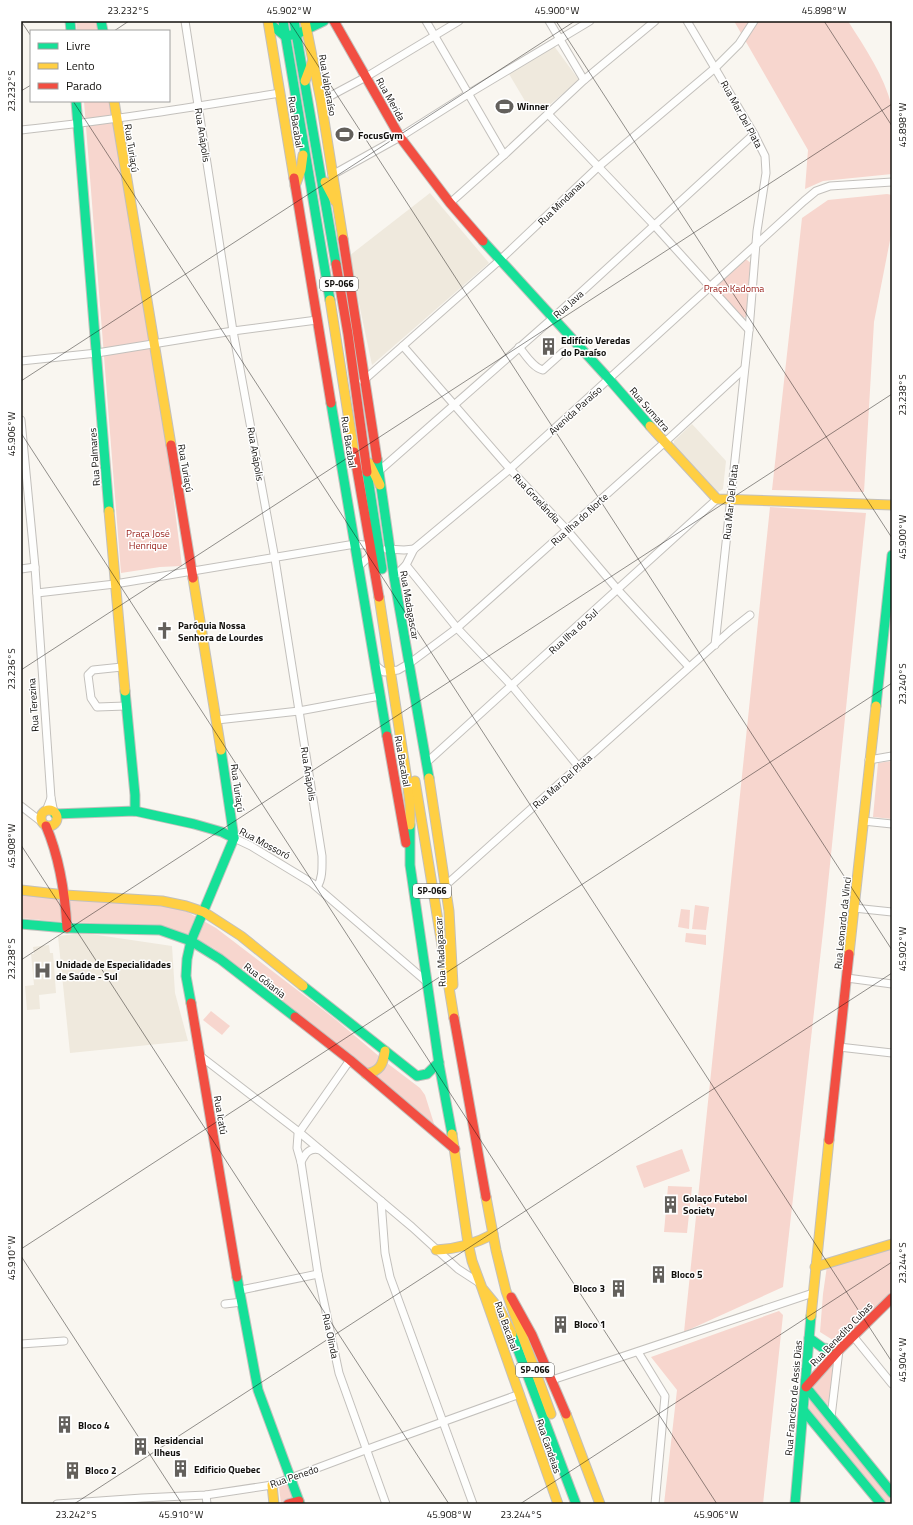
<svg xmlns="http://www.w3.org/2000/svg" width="913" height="1525" viewBox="0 0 913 1525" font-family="'Titillium Web',sans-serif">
	<rect width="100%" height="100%" fill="#f9f6f0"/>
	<g fill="#efe9dd">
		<path d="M554,46L579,80L541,112L528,106L509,74Z"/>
		<path d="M430,193L489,263L372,365L349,256Z"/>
		<path d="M692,424L726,461L723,489L720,491L718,492L674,444V441Z"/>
		<path d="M84,933L172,946L175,993L188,1041L70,1053L58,936Z"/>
		<path d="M49,945L50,953H53L56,993L39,995L40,1009L27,1010L25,986L34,985L31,954H34L33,947Z"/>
	</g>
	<g fill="#f7d6ce">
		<path d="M76,21H97L98,31H77Z"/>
		<path d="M734,21H848C865,48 884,75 892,107V174L823,181L805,189L808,150Z"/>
		<path d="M84,101H110L169,462L182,566L160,567L121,573Z"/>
		<path d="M887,194L892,195V230L874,322L864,492L772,490L802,218L828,200Z"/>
		<path d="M743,260H747L752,264L746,317L743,318L714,287Z"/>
		<path d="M770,507L866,513L824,923L783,1287L684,1332Z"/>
		<path d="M892,761V819L873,817L878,763Z"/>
		<path d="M21,893L162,905L184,910L216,928L335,1019L387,1063L420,1088L425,1095L436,1130L215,949L192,936L160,925L62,922L21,918Z"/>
		<path d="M695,905L709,907L706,930L692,929Z"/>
		<path d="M681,909L690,910L689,929L678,927Z"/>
		<path d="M686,933L706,935V945L685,942Z"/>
		<path d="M211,1011L230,1026L222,1035L203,1020Z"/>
		<path d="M682,1149L690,1171L644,1188L636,1166Z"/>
		<path d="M668,1186L692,1187L687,1233L664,1232Z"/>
		<path d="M892,1246V1292L842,1340L836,1342L820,1332L823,1294L827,1266Z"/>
		<path d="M779,1311L783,1315L763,1504H664L677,1390L651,1357Z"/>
		<path d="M837,1356L829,1406L813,1387Z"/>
		<path d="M810,1396L892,1499V1504H886L809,1409Z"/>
		<path d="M290,1483L297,1504H281L279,1487Z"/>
	</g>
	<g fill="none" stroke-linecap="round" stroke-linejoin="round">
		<defs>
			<g id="street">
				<path d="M185,21L233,331L275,559L322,856C322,866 323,878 317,887"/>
				<path d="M426,21L504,155"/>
				<path d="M549,21L584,80"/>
				<path d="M687,21L754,134L765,156L766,173L757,231L749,330L715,645"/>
				<path d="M321,101L366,77L459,21"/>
				<path d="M548,114L654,225L749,330"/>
				<path d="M21,130C108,121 194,107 280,93"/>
				<path d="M332,175L400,137L468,94L590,21"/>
				<path d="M450,203L504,155L584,80L655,21"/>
				<path d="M403,346L510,469L567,530L618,590L689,667"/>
				<path d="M519,347C525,354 533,368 543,370L563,352"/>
				<path d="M21,361L97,353L233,331L317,320"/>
				<path d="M363,381L500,260L598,167L715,68L739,44L754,21"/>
				<path d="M21,420L35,567L51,798L54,813"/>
				<path d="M379,471L553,318L754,134"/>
				<path d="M387,549L404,550L414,549"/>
				<path d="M406,565L457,628L512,686L578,766"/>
				<path d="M358,567L373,553"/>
				<path d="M21,569L35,567"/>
				<path d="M394,577L406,565L414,549L510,469L804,201L816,191L830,186L892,182"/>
				<path d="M37,593L115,584L355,544L373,546"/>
				<path d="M375,665L384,672L398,670L410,663L457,628L664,443L744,369"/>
				<path d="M122,667L93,670L88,675L91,698L97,707L126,706"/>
				<path d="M217,720L299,711L380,696"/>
				<path d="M869,760L892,756"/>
				<path d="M427,762L717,499"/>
				<path d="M21,806L43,823"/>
				<path d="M46,811L51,798"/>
				<path d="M863,821L892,824"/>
				<path d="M234,838L251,846L312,883L427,982"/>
				<path d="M446,885L731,630L750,615"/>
				<path d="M854,908L892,912"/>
				<path d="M847,978L892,984"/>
				<path d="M839,1047L892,1053"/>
				<path d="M199,1055L299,1132L412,1227L458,1269L478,1282"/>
				<path d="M350,1060L298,1134L297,1148L301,1162L318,1274L339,1373L386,1504"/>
				<path d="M301,1162C305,1154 309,1147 320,1150"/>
				<path d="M381,1201L385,1253L390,1277L473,1504"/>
				<path d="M241,1290L318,1274"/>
				<path d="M225,1304L242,1302"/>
				<path d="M853,1336L892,1384"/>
				<path d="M21,1344L64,1341"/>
				<path d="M638,1352L665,1396L655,1504"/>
				<path d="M552,1380L813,1293"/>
				<path d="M831,1417L839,1350"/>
				<path d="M206,1495L207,1504"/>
				<path d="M57,1504L142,1498L206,1495L272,1485L376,1446L520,1394"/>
			</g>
			<g id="fast">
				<path d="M70,21L71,31"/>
				<path d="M101,21L103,31"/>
				<path d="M283,21L330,300"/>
				<path d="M294,21L336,264"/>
				<path d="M269,23L285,36L297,34L324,21"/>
				<path d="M76,101L109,511"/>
				<path d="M483,241L609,379L650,426"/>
				<path d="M331,403L387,736"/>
				<path d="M377,459L394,577L429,778"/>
				<path d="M367,472L382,569"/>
				<path d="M125,691L135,795V811"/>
				<path d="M876,706L892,555"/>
				<path d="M55,814L135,811L194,824L222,832L234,838"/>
				<path d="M410,825V865L439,1064L452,1134"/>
				<path d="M21,924L67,928L160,930L191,941L220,959L295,1017"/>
				<path d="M303,986L417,1076L427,1074L439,1062"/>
				<path d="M191,1003L186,976L187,959L191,941L234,838L221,750"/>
				<path d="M237,1277L258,1390L300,1504"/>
				<path d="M512,1334L576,1504"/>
				<path d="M809,1338L823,1348L839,1350"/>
				<path d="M806,1387L892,1493"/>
				<path d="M804,1411L881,1504"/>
				<path d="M795,1504L811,1316"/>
			</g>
			<g id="slow">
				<path d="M268,21L294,178"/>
				<path d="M305,21L321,101L343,239"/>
				<path d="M305,81L313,60"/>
				<path d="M114,101L171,445"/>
				<path d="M325,182L335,201"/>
				<path d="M295,186L301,170L303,155"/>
				<path d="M330,300L354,452"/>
				<path d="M650,426L717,499L892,505"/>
				<path d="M369,463L380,485"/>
				<path d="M109,511L125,691"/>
				<path d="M193,578L221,750"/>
				<path d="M379,597L407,780L410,804V825"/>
				<path d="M429,778L449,911L453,985"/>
				<path d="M415,781L454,1018"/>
				<circle cx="49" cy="818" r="8"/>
				<path d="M21,890L65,895L162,901L186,906L204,912L241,936L303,986"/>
				<path d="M849,954L876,706"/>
				<path d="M366,1074C380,1071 383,1065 385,1051"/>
				<path d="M452,1134L468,1243L472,1261L482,1288L500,1310L512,1334"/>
				<path d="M486,1197L496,1250L506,1291L551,1414"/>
				<path d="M436,1250C456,1249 475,1244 493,1234"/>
				<path d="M815,1267L892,1244"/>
				<path d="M483,1291L558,1504"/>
				<path d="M811,1316L829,1140"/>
				<path d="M566,1414L600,1504"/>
				<path d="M272,1485L274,1504"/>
			</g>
			<g id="jam">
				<path d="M334,21L400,137L450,203L483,241"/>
				<path d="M294,178L331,403"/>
				<path d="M343,239L377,459"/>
				<path d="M336,264L348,334L367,472"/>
				<path d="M171,445L193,578"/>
				<path d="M354,452L379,597"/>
				<path d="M387,736L406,843"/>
				<path d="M46,826C60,859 65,893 67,928"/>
				<path d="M191,1003L237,1277"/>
				<path d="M295,1017L350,1060L455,1149"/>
				<path d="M454,1018L486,1197"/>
				<path d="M829,1140L849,954"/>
				<path d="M511,1297L532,1335L566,1414"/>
				<path d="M806,1387L839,1350L892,1298"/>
				<path d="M288,1504L299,1501"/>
			</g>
		</defs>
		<use href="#street" stroke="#c3c0bc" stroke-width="9"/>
		<use href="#fast" stroke="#c3c0bc" stroke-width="11"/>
		<use href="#slow" stroke="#c3c0bc" stroke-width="11"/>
		<use href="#jam" stroke="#c3c0bc" stroke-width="11"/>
		<use href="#street" stroke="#fefefd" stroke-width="7"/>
		<use href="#fast" stroke="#16e098" stroke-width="9"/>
		<use href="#slow" stroke="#ffcf43" stroke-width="9"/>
		<use href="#jam" stroke="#f24e42" stroke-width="9"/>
	</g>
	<path fill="none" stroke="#12100d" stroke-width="1" stroke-opacity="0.45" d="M21,21L31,36M289,21L892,950M556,21L892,538M824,21L892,126M114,31L129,21M21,91L31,85M73,101L892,1362M21,381L575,21M21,433L717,1504M21,670L892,104M21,845L449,1504M21,960L892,394M21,1249L892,683M21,1256L182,1504M74,1504L892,973M520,1504L892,1262"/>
	<defs>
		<symbol id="stadium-bare" viewBox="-9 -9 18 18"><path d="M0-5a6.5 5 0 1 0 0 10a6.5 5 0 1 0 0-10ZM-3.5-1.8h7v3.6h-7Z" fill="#63605c" stroke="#fff" stroke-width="2.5" paint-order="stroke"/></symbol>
		<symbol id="building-bare" viewBox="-9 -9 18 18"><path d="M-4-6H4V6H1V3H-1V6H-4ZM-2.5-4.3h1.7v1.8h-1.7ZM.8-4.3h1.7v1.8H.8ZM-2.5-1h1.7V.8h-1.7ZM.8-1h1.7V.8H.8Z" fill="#63605c" stroke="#fff" stroke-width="2.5" paint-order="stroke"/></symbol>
		<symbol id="church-bare" viewBox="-9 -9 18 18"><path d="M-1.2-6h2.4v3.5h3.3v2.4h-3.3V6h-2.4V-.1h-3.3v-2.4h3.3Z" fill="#63605c" stroke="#fff" stroke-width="2.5" paint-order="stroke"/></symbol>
		<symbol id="hospital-bare" viewBox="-9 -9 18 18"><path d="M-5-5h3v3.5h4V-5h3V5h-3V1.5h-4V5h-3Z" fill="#63605c" stroke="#fff" stroke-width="2.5" paint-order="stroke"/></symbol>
	</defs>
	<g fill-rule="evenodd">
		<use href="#stadium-bare" x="492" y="94" width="25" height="25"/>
		<use href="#stadium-bare" x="332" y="122" width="25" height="25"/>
		<use href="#building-bare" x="536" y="334" width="25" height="25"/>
		<use href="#church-bare" x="152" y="618" width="25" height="25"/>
		<use href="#hospital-bare" x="30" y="958" width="25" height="25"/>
		<use href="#building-bare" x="658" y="1192" width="25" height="25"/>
		<use href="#building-bare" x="646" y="1262" width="25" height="25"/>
		<use href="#building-bare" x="606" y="1276" width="25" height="25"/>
		<use href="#building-bare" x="548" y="1312" width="25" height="25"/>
		<use href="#building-bare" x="52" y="1412" width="25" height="25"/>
		<use href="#building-bare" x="128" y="1434" width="25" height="25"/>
		<use href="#building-bare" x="168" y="1456" width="25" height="25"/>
		<use href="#building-bare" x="60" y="1458" width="25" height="25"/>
	</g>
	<g text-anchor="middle" stroke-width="3" stroke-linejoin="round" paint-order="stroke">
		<g fill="#fff" stroke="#595856" stroke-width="1">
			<rect x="320" y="277" width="38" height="14" rx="3"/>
			<rect x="413" y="884" width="38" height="14" rx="3"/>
			<rect x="516" y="1363" width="38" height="14" rx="3"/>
		</g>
		<g font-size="9" font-weight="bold" fill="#12100d">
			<text x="339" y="287">SP-066</text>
			<text x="432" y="894">SP-066</text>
			<text x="535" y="1373">SP-066</text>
		</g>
		<g font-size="10" fill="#12100d" stroke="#fff">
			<text transform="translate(328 85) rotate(80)" y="4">Rua Valparaíso</text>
			<text transform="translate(391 99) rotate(61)" y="4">Rua Merida</text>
			<text transform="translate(742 114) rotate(61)" y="4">Rua Mar Del Plata</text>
			<text transform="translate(296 122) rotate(81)" y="4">Rua Bacabal</text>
			<text transform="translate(203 135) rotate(81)" y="4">Rua Anápolis</text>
			<text transform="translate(132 148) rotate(81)" y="4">Rua Turiaçú</text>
			<text transform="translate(561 202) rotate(-44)" y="4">Rua Mindanau</text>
			<text transform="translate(568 304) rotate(-42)" y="4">Rua Java</text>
			<text transform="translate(650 409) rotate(49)" y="4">Rua Sumatra</text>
			<text transform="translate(575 410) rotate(-42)" y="4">Avenida Paraíso</text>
			<text transform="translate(349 442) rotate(81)" y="4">Rua Bacabal</text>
			<text transform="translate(256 454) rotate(80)" y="4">Rua Anápolis</text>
			<text transform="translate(94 457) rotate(-94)" y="4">Rua Palmares</text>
			<text transform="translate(186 468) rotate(80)" y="4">Rua Turiaçú</text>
			<text transform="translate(537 498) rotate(47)" y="4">Rua Groelândia</text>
			<text transform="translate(730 502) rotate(-84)" y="4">Rua Mar Del Plata</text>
			<text transform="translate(579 519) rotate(-42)" y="4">Rua Ilha do Norte</text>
			<text transform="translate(410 605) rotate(80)" y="4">Rua Madagascar</text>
			<text transform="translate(573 631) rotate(-42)" y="4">Rua Ilha do Sul</text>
			<text transform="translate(33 705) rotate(-94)" y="4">Rua Terezina</text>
			<text transform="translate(403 761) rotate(80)" y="4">Rua Bacabal</text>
			<text transform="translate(309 774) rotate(81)" y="4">Rua Anápolis</text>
			<text transform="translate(562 781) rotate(-42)" y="4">Rua Mar Del Plata</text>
			<text transform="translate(238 788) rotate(82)" y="4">Rua Turiaçú</text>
			<text transform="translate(265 843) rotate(28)" y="4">Rua Mossoró</text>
			<text transform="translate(842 923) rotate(-84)" y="4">Rua Leonardo da Vinci</text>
			<text transform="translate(440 952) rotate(-93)" y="4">Rua Madagascar</text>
			<text transform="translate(265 980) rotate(38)" y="4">Rua Gôiania</text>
			<text transform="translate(221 1115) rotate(80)" y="4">Rua Icatú</text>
			<text transform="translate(507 1326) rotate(70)" y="4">Rua Bacabal</text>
			<text transform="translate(841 1334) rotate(-46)" y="4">Rua Benedito Cubas</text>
			<text transform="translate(331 1336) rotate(78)" y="4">Rua Olinda</text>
			<text transform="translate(793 1398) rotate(-85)" y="4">Rua Francisco de Assis Dias</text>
			<text transform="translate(549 1446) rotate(71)" y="4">Rua Candeias</text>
			<text transform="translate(294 1476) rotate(-19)" y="4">Rua Penedo</text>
		</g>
		<g font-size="10" font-weight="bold" fill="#12100d" stroke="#fff" text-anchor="start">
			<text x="517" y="110">Winner</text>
			<text x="358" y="139">FocusGym</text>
			<text x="561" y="344">Edifício Veredas<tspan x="561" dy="12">do Paraíso</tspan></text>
			<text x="178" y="629">Paróquia Nossa<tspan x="178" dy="12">Senhora de Lourdes</tspan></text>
			<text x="56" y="968">Unidade de Especialidades<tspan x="56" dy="12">de Saúde - Sul</tspan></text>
			<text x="683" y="1202">Golaço Futebol<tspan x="683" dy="12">Society</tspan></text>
			<text x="671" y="1278">Bloco 5</text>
			<text x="605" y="1292" text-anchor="end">Bloco 3</text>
			<text x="574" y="1328">Bloco 1</text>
			<text x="78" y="1429">Bloco 4</text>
			<text x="154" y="1444">Residencial<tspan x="154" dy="12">Ilheus</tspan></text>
			<text x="194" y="1473">Edificio Quebec</text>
			<text x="85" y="1474">Bloco 2</text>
		</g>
		<g font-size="10" fill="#9a231d" stroke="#fff">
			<text x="734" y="292">Praça Kadoma</text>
			<text x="148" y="537">Praça José<tspan x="148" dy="12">Henrique</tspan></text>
		</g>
	</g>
	<rect width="913" height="1525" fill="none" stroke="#ffffff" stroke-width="44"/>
	<rect x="30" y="30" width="140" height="72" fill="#ffffff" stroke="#a09f9e"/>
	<rect x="38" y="43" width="20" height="6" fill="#16e098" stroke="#a09f9e"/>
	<text x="66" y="50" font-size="12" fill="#12100d">Livre</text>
	<rect x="38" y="63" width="20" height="6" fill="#ffcf43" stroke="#a09f9e"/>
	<text x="66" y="70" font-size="12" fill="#12100d">Lento</text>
	<rect x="38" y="83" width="20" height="6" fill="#f24e42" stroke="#a09f9e"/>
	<text x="66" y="90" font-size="12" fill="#12100d">Parado</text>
	<rect x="22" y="22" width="869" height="1481" fill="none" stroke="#12100d" stroke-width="1.5"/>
	<g font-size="10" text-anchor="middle" fill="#12100d">
		<text x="128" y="14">23.232°S</text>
		<text x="289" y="14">45.902°W</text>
		<text x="557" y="14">45.900°W</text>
		<text x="824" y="14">45.898°W</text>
		<text transform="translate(11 91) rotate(-90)" y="4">23.232°S</text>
		<text transform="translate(902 125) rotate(-90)" y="4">45.898°W</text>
		<text transform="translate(902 395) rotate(-90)" y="4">23.238°S</text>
		<text transform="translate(11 434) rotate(-90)" y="4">45.906°W</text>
		<text transform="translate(902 537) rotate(-90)" y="4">45.900°W</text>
		<text transform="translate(11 669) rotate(-90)" y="4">23.236°S</text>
		<text transform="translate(902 684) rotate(-90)" y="4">23.240°S</text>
		<text transform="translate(11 846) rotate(-90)" y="4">45.908°W</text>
		<text transform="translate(902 949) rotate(-90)" y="4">45.902°W</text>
		<text transform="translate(11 959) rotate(-90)" y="4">23.238°S</text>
		<text transform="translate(11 1258) rotate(-90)" y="4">45.910°W</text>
		<text transform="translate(902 1263) rotate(-90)" y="4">23.244°S</text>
		<text transform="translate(902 1360) rotate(-90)" y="4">45.904°W</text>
		<text x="76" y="1518">23.242°S</text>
		<text x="181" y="1518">45.910°W</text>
		<text x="449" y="1518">45.908°W</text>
		<text x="521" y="1518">23.244°S</text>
		<text x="716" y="1518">45.906°W</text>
	</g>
</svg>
